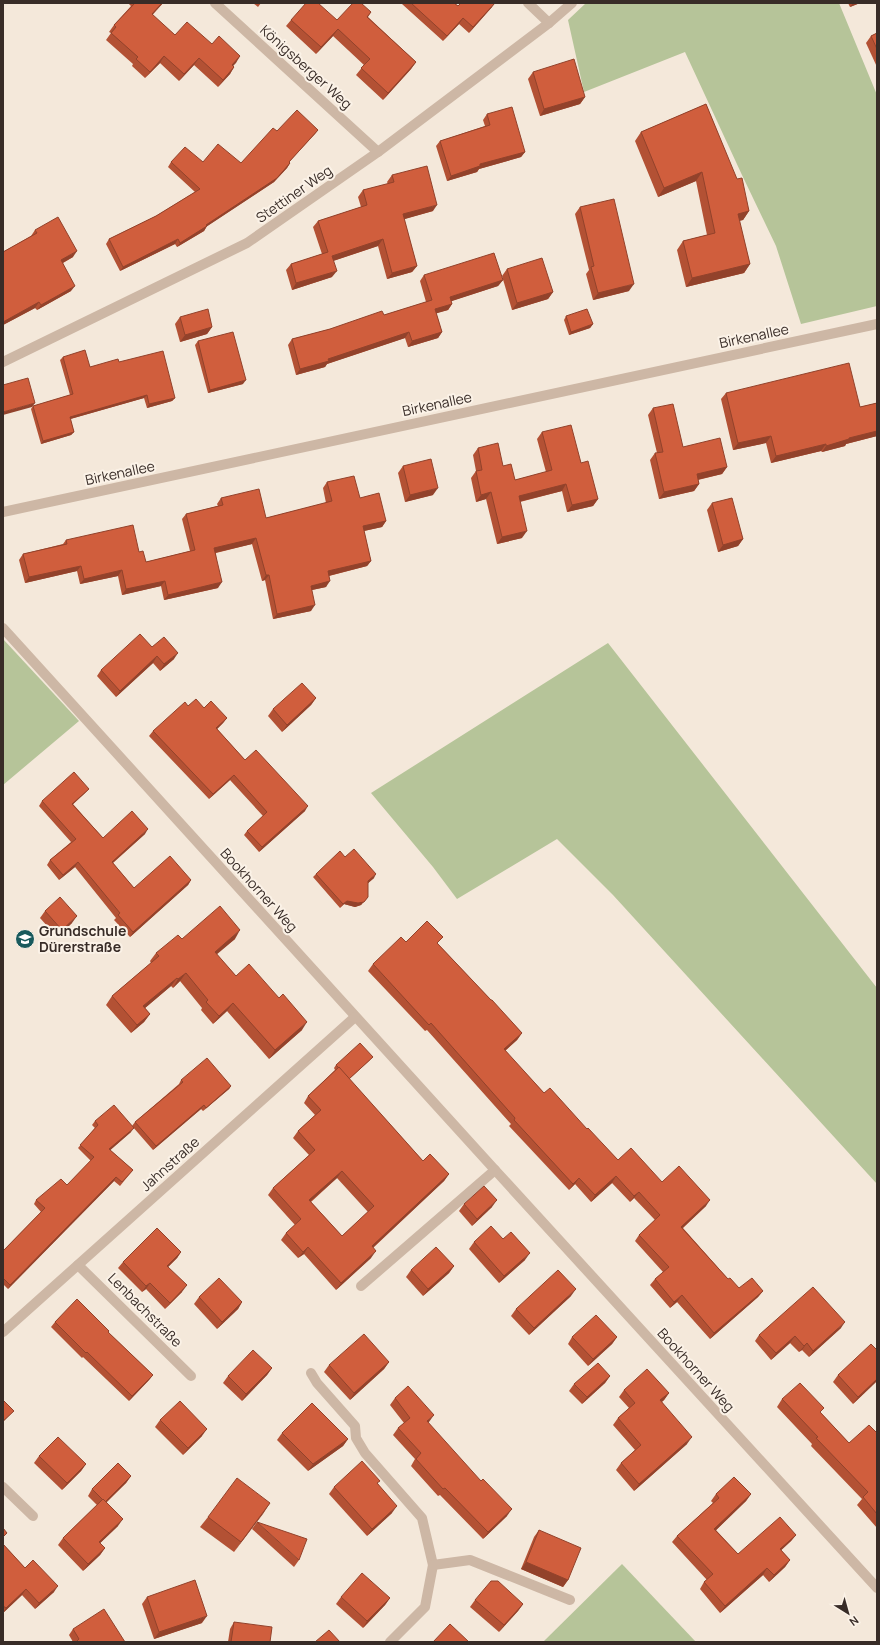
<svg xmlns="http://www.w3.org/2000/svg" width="880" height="1645" viewBox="0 0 880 1645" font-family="Manrope,sans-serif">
	<rect width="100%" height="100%" fill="#f4e8da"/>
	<g fill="#b6c499">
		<path d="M586,3H839L877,95V306L801,324L776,246L742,175L685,52L584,92L568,20Z"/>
		<path d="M3,639L79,721L3,785Z"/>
		<path d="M608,643L877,988V1184L613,895L557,839L457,899L433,867L371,793Z"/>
		<path d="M622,1564L696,1642H543Z"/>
	</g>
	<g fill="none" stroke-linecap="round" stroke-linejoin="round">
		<g stroke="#cdb7a5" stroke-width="10">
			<path d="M215,3L378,152"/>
			<path d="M528,3L549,23"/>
			<path d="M3,362L247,243L378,152L549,23L572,3"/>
			<path d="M3,628L495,1170L877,1588"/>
			<path d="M78,1265L191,1376"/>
			<path d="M361,1286L495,1170"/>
			<path d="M3,1332L355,1017"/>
			<path d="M311,1373L317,1383L355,1426L356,1438L365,1453L422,1518L433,1565L425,1607L390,1642"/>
			<path d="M3,1487L33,1516"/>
			<path d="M433,1565L470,1560L570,1600"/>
		</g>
		<path stroke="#cdb7a5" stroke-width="10" d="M3,512L877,324"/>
	</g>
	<g fill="#b35134" fill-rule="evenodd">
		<path d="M128,3H163L152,15L175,35L212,44L240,56L233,66L234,67L230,74L218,87L194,65L179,81L160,63L145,78L132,66L133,64L106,40L111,33L109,32L114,25L131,6Z"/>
		<path d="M253,3H261L258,7Z"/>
		<path d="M403,3H454L458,6L492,7L469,33L459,24L443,41L402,4Z"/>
		<path d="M848,3H860L850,7Z"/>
		<path d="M371,12L368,17L416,62L411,69L383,100L356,75L364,65L333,36L316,54L286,26L291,20H337Z"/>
		<path d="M877,33V67L866,43L871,36Z"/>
		<path d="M533,72L585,97L580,104L540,116L528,79Z"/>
		<path d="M706,104L749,211L743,220L739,221L750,264L744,273L686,287L677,250L683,241L707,235L696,181L658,197L635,141L641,132Z"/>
		<path d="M487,114L525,152L521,157L479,169L477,172L447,181L436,146L440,141L485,126L483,120Z"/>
		<path d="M318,130L315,134L289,162L290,163L287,168L274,182L207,226L204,231L177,247L175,244L120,271L106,244L109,239L156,216L195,192L168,167L171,162L241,163L277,131Z"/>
		<path d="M392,175L433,211L404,219L417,266L412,272L387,279L378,246L333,261L332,277L292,290L286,270L291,264L322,254L313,227L318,221L361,207L358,197L363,190L388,184L387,182Z"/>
		<path d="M580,207L629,291L593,300L586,274L589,270L575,214Z"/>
		<path d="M35,230L73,257L63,263L71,291L37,310L35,308L3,325V252L31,236Z"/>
		<path d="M507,269L553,292L548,299L512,310L502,276Z"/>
		<path d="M424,275L503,280L498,286L451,301L452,304L448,310L436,313L442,332L438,338L408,347L405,338L327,364L325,367L296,375L288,345L292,339L384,315L426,302L420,281Z"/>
		<path d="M566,316L593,324L590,328L569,335L564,320Z"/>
		<path d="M180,317L212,327L207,334L180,342L175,324Z"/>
		<path d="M198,341L243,384L208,393L195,345Z"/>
		<path d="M63,357L90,367L119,362L175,398L172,401L147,408L144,398L70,419L74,432L71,435L41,444L31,409L33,406L70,395L60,360Z"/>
		<path d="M726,393L860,407L877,403V436L846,444L845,446L822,452L821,451L771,463L766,443L733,450L721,399Z"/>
		<path d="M653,408L683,447L727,467L722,474L698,480L699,484L694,491L659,499L650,460L655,453H657L648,415Z"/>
		<path d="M542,432L581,463L598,499L593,506L567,512L562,491L520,502L522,538L497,544L486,499L476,502L471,478L476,471L473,455L478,448L503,466L515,480L546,472L537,439Z"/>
		<path d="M403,466L433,495L405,502L398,473Z"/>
		<path d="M327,482L360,498L386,521L382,527L364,531L371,561L367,566L329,576L326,587L312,590L311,611L273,619L265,580L262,581L252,544L216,553L218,588L164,600L161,586L122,595L118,576L80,584L77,571L25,583L19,560L23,554L63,544L66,540L139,552L146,562L190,551L182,519L186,514L218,506L217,504L221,498L266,518L326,503L323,488Z"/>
		<path d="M712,503L743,539L738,546L718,552L707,510Z"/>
		<path d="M152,647L174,659L160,671L153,663L116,697L97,676L101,670Z"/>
		<path d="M316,698L311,705L282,732L268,716L273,709Z"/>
		<path d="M188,706L204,708L227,718L223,723L217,729L245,760L305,811L259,852L244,835L247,831L263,816L230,780L209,799L149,736L153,731Z"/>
		<path d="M89,789L85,793L73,804L103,838L145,834L113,863L134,888L191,880L188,885L130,937L114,920L116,918L75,867L59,880L47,865L50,860L71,842L39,806L42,801Z"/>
		<path d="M345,857L374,878L368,883L365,900L361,905L355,907L344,904L340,908L313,877L316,874Z"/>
		<path d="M45,911L72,923L57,937L40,918Z"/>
		<path d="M182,939H235L216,954L236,976L302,1030L269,1059L227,1011L213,1024L201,1010L202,1008L180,981L173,988L171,986L145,1008L150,1014L144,1022L131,1033L106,1005L112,996L151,963L150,961L156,953Z"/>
		<path d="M406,942L438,944L522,1033L517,1040L505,1051L544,1093L587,1129L618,1160L662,1182L706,1206L683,1228L728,1279L739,1288L763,1291L758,1297L710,1339L677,1302L670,1308L650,1285L655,1279L663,1272L635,1241L639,1235L655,1220L634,1198L630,1202L612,1183L591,1202L575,1184L569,1190L509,1126L511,1124L427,1030L425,1031L368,971L373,964Z"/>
		<path d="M370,1060L349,1079L423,1161L449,1174L444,1181L373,1248L371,1258L336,1290L304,1254L298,1258L281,1240L286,1233L295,1225L268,1195L273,1188L309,1155L293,1138L298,1131L315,1115L304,1103L308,1096L335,1070L334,1068L336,1065ZM337,1178L368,1212L342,1236L311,1202Z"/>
		<path d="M181,1080L231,1086L229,1089L203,1111L201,1109L153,1150L132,1126L135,1122L179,1084Z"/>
		<path d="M95,1121L131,1132L110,1150L133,1170L120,1186L114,1181L8,1289L3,1284V1251L41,1212L34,1204L36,1200L67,1185L91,1161L78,1148L95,1128L92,1125Z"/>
		<path d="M464,1204L492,1207L472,1226L459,1211Z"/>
		<path d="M503,1239L525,1260L499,1283L469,1249L474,1242Z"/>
		<path d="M181,1252L177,1258L168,1267L182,1292L165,1309L146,1289L142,1292L118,1268L123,1262Z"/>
		<path d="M454,1266L449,1273L423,1296L406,1277L411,1270Z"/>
		<path d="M571,1296L529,1335L511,1316L516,1309Z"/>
		<path d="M199,1297L242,1302L238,1309L217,1329L194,1304Z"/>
		<path d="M55,1322L108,1332L153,1375L149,1380L129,1401L83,1357L82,1358L51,1327Z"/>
		<path d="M841,1328L809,1357L802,1350L799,1352L790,1343L771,1360L755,1341L759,1335Z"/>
		<path d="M572,1337H617L612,1344L588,1366L568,1344Z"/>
		<path d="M877,1350V1381L853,1404L833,1382L838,1375Z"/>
		<path d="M389,1362L384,1369L350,1400L324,1372L329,1365Z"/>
		<path d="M272,1368L267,1375L242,1401L223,1383L228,1376Z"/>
		<path d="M610,1376L605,1383L582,1404L569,1391L574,1384Z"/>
		<path d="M624,1390L669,1393L664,1400L662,1402L687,1444L634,1491L616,1470L621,1463L635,1450L613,1425L618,1418L629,1408L619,1397Z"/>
		<path d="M395,1398L429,1422L428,1423L507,1516L483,1539L440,1495L438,1496L411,1466L415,1459L393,1435L398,1428L404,1423L390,1405Z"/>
		<path d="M782,1399L821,1413L849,1443L877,1433V1528L857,1505L862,1499L811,1446L812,1444L777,1407Z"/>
		<path d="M160,1420L202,1436L183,1455L155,1427Z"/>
		<path d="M282,1433L348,1439L343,1446L308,1471L277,1440Z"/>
		<path d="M39,1456L86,1464L81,1471L62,1490L34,1463Z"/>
		<path d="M131,1476L126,1483L106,1503L118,1526L100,1543L105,1548L100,1555L83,1571L58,1545L63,1538L97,1505L88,1496L92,1489Z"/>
		<path d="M378,1484L392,1513L367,1536L329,1494L334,1487Z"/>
		<path d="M716,1494H751L746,1501L716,1530L738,1554L796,1535L791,1541L781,1550L790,1560L785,1567L769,1582L763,1575L720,1613L700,1589L704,1582L707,1580L672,1542L677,1536L713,1503L711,1501Z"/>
		<path d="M270,1503L234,1552L200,1527L208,1517Z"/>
		<path d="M257,1522L299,1560L294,1567L252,1529Z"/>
		<path d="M539,1530L568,1580L563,1587L521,1569L534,1537Z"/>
		<path d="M3,1544L25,1568L54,1592L35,1609L22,1595L3,1613Z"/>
		<path d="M147,1597L202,1623L154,1639L142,1604Z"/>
		<path d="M341,1597L390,1598L385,1605L363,1628L336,1604Z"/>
		<path d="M475,1600L523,1604L518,1611L499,1632L470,1607Z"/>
		<path d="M234,1622L270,1642H228L230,1629Z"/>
		<path d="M73,1629L125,1642H73L69,1635Z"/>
	</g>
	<g fill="#92422b">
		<path d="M162,3H163L147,21L152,14Z"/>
		<path d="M495,3L492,7L469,33L473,27Z"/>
		<path d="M853,3H860L850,7Z"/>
		<path d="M463,18L459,24L443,41L447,36Z"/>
		<path d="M338,29L333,36L316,54L321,47Z"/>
		<path d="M164,56L160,63L145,78L150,72Z"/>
		<path d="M240,56L236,63L227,72L232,65Z"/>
		<path d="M199,58L194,65L179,81L184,74Z"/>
		<path d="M416,62L411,69L383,100L388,93Z"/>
		<path d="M234,67L230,74L218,87L223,80Z"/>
		<path d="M585,97L580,104L540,116L544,109Z"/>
		<path d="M525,152L521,157L479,169L477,172L447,181L451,176L480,164Z"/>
		<path d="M290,163L287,168L274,182L206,227L207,226L204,231L177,247L180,243L206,225Z"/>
		<path d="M702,172L696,181L658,197L664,188Z"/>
		<path d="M437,205L433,211L398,221L403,214Z"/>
		<path d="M749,211L743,220L731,222L738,214Z"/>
		<path d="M178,239L175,244L120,271L123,267Z"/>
		<path d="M383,239L378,246L327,263L332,256Z"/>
		<path d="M77,251L73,257L57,266L61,260Z"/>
		<path d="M750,264L744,273L686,287L692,278Z"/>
		<path d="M417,266L412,272L387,279L392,273Z"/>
		<path d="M337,271L332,277L292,290L296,283Z"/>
		<path d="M503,280L498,286L446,303L450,297Z"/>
		<path d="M634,284L629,291L593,300L598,293Z"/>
		<path d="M75,286L71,291L37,310L41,305Z"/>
		<path d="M553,292L548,299L512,310L517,303Z"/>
		<path d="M39,302L35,308L3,325V322Z"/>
		<path d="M452,304L448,310L431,315L435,309Z"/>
		<path d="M593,324L590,328L569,335L571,332Z"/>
		<path d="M212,327L207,334L180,342L185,335Z"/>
		<path d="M409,332L405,338L327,364L325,367L296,375L300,369L328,359Z"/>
		<path d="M442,332L438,338L408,347L412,341Z"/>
		<path d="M246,380L243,384L208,393L210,390Z"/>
		<path d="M147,395L144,398L67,420L70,417Z"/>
		<path d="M175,398L172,401L147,408L149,404Z"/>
		<path d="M35,403L32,407L3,415V412Z"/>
		<path d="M877,431V436L846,444L845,446L822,452L826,446L849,438Z"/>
		<path d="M74,432L71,435L41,444L43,441Z"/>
		<path d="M771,436L766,443L733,450L738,443Z"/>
		<path d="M826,444L821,451L771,463L776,456Z"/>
		<path d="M727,467L722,474L692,481L697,474Z"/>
		<path d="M566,484L562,491L514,503L519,496Z"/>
		<path d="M699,484L694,491L659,499L664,492Z"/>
		<path d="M438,488L433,495L405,502L410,495Z"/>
		<path d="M491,492L486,499L476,502L481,495Z"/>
		<path d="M598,499L593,506L567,512L572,505Z"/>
		<path d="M386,521L382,527L359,532L363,526Z"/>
		<path d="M527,531L522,538L497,544L502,537Z"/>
		<path d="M256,538L252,544L210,554L214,548Z"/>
		<path d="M743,539L738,546L718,552L723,545Z"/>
		<path d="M371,561L367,566L324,577L328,571Z"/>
		<path d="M81,566L77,571L25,583L29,577Z"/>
		<path d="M122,570L118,576L80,584L84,579Z"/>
		<path d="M266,575H269L265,580L262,581Z"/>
		<path d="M165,581L161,586L122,595L126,589Z"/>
		<path d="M330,581L326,587L307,591L311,586Z"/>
		<path d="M222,582L218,588L164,600L168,595Z"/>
		<path d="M315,605L311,611L273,619L277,614Z"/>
		<path d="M178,653L174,659L160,671L164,664Z"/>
		<path d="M157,656L153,663L116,697L120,691Z"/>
		<path d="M316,698L311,705L282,732L287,725Z"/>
		<path d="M227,718L223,723L213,733L216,728Z"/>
		<path d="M234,775L230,780L209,799L213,794Z"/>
		<path d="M89,789L85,793L69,808L72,804Z"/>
		<path d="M308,806L305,811L259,852L262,847Z"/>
		<path d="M148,829L145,834L109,866L112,862Z"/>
		<path d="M78,862L75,867L59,880L63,875Z"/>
		<path d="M376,874L374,878L366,885L368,881Z"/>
		<path d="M191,880L188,885L130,937L133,932Z"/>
		<path d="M368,897L361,905L355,907L344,904L340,908L343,904L347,901Z"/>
		<path d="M77,916L72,923L57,937L62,930Z"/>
		<path d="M240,930L235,939L209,961L215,952Z"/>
		<path d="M186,973L180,981L173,988L178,979Z"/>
		<path d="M177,978L171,986L138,1014L143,1006Z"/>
		<path d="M233,1003L227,1011L213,1024L219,1016Z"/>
		<path d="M150,1014L144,1022L131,1033L137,1025Z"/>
		<path d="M307,1022L302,1030L269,1059L275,1050Z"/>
		<path d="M522,1033L517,1040L499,1056L504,1049Z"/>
		<path d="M231,1086L229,1089L203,1111L206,1108Z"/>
		<path d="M204,1105L201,1109L153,1150L156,1146Z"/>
		<path d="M134,1128L131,1132L107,1153L109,1149Z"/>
		<path d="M342,1171L337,1178L304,1207L309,1200Z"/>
		<path d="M449,1174L444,1181L367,1253L372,1246Z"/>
		<path d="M616,1176L612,1183L591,1202L595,1195Z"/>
		<path d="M116,1177L114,1181L8,1289L10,1285Z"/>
		<path d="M579,1178L575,1184L569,1190L573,1184Z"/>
		<path d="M639,1192L634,1198L630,1202L634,1196Z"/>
		<path d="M497,1200L492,1207L472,1226L477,1219Z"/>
		<path d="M710,1200L706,1206L677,1233L681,1227Z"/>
		<path d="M308,1247L304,1254L298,1258L303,1252Z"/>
		<path d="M376,1251L371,1258L336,1290L341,1283Z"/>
		<path d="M181,1252L177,1258L163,1272L167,1266Z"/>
		<path d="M530,1253L525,1260L499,1283L504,1276Z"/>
		<path d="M454,1266L449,1273L423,1296L428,1289Z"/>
		<path d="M150,1283L146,1289L142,1292L146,1286Z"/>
		<path d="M187,1285L182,1292L165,1309L170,1303Z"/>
		<path d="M576,1289L571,1296L529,1335L534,1328Z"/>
		<path d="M763,1291L758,1297L710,1339L714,1333Z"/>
		<path d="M682,1295L677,1302L670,1308L674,1302Z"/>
		<path d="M242,1302L238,1309L217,1329L222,1322Z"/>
		<path d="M845,1322L841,1328L809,1357L813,1351Z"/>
		<path d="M795,1336L790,1343L771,1360L776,1353Z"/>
		<path d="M617,1337L612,1344L588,1366L593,1359Z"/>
		<path d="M807,1343L802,1350L799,1352L804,1346Z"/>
		<path d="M389,1362L384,1369L350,1400L354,1393Z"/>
		<path d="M272,1368L267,1375L242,1401L246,1394Z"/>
		<path d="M153,1375L149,1380L129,1401L132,1396Z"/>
		<path d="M610,1376L605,1383L582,1404L587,1397Z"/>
		<path d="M877,1379V1381L853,1404L858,1397Z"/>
		<path d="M669,1393L664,1400L655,1407L660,1400Z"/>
		<path d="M14,1411L3,1422V1421Z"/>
		<path d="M434,1415L429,1422L422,1428L427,1421Z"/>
		<path d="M207,1429L202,1436L183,1455L188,1448Z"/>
		<path d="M692,1437L687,1444L634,1491L639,1484Z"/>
		<path d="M348,1439L343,1446L308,1471L313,1464Z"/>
		<path d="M86,1464L81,1471L62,1490L67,1483Z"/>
		<path d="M131,1476L126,1483L100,1508L105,1502Z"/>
		<path d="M751,1494L746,1501L710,1536L714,1529Z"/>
		<path d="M270,1503L263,1514L234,1552L241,1542Z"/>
		<path d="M397,1506L392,1513L367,1536L372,1529Z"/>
		<path d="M512,1509L507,1516L483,1539L488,1532Z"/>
		<path d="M123,1519L118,1526L94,1549L99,1542Z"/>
		<path d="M796,1535L791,1541L775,1556L780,1549Z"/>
		<path d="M105,1548L100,1555L83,1571L88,1564Z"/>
		<path d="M790,1560L785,1567L769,1582L774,1575Z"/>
		<path d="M526,1562L568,1580L563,1587L521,1569Z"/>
		<path d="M767,1568L763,1575L720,1613L725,1606Z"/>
		<path d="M58,1586L54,1592L35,1609L39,1603Z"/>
		<path d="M26,1589L22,1595L3,1613L6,1608Z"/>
		<path d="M390,1598L385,1605L363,1628L367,1621Z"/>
		<path d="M523,1604L518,1611L499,1632L504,1625Z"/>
		<path d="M207,1616L202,1623L154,1639L159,1632Z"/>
	</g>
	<g fill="#d05e3d" stroke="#92422b" fill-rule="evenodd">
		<path d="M135,3H162L152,14L175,35L187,22L212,44L219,36L240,56L232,65L234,67L223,80L199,58L184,74L164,56L150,72L136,59L138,57L111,33L116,27L114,25Z"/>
		<path d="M306,3H318L337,20L353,3H361L371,12L367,17L416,62L388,93L361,68L370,59L338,29L321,47L291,20Z"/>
		<path d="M411,3H454L458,6L461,3H495L473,27L463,18L447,36Z"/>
		<path d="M877,33V49L871,36Z"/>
		<path d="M574,59L585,97L544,109L533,72Z"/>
		<path d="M706,104L737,179L742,178L749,211L738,214L750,264L692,278L683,241L715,233L702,172L664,188L641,132Z"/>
		<path d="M512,107L525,152L480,164V166L451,176L440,141L490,125L487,114Z"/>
		<path d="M297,110L318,130L289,162L290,163L277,178L206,225L207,226L180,243L178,239L123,267L109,239L156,216L200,189L171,162L185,147L203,162L218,144L241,163L273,128L277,131Z"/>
		<path d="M427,166L437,205L403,214L417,266L392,273L383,239L332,256L337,271L296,283L291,264L328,252L318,221L367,205L363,190L394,182L392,175Z"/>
		<path d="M614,199L634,284L598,293L591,267L594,266L580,207Z"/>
		<path d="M58,217L77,251L61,260L75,286L41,305L39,302L3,322V252L37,233L35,230Z"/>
		<path d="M494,253L503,280L450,297L452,304L435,309L442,332L412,341L409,332L328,359L329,361L300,369L292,339L330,329L382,311L384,315L432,300L424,275Z"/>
		<path d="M542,258L553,292L517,303L507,269Z"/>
		<path d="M208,309L212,327L185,335L180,317Z"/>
		<path d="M587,309L593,324L571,332L566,316Z"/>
		<path d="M233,332L246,380L210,390L198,341Z"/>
		<path d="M85,350L90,367L118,359L119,362L163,351L175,398L149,404L147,395L70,417L74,432L43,441L33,406L73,394L63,357Z"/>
		<path d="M849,363L860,407L877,403V431L849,438V439L826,446V444L776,456L771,436L738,443L726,393Z"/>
		<path d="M28,378L35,403L3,412V385Z"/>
		<path d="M673,404L683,447L720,438L727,467L697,474L699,484L664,492L655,453L663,452L653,408Z"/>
		<path d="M571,425L581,463L588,461L598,499L572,505L566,484L519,496L527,531L502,537L491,492L481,495L476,471L482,470L478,448L498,443L503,466L511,464L515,480L552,470L542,432Z"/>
		<path d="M431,459L438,488L410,495L403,466Z"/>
		<path d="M354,476L360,498L379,493L386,521L363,526L371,561L328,571L330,581L311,586L315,605L277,614L269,575H266L256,538L214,548L222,582L168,595L165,581L126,589L122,570L84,579L81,566L29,577L23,554L67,544L66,540L133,525L139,552L143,551L146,562L195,550L186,514L223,505L221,498L259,489L266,518L332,501L327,482Z"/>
		<path d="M732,498L743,539L723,545L712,503Z"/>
		<path d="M140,634L152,647L164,637L178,653L164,664L157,656L120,691L101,670Z"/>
		<path d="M302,683L316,698L287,725L273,709Z"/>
		<path d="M196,699L204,708L211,701L227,718L216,728L245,760L256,750L308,806L262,847L247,831L267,812L234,775L213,794L153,731L185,702L188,706Z"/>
		<path d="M74,772L89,789L72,804L103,838L132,811L148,829L112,862L134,888L170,856L191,880L133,932L118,915L120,913L78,862L63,875L50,860L76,839L42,801Z"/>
		<path d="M354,849L376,874L368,881V897L364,902L358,903L347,901L343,904L316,874L340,851L345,857Z"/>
		<path d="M60,897L77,916L62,930L45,911Z"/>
		<path d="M220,906L240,930L215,952L236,976L249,964L279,998L283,994L307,1022L275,1050L233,1003L219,1016L206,1002L208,1000L186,973L178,979L177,978L143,1006L150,1014L137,1025L112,996L159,956L156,953L178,935L182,939Z"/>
		<path d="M427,921L443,937L437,943L491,1000H492L522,1033L504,1049L544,1093L550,1088L587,1129L588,1128L618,1160L631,1148L662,1182L679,1166L710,1200L681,1227L728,1279L730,1278L739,1288L752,1278L763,1291L714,1333L682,1295L674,1302L655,1279L669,1267L639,1235L660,1215L639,1192L634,1196L616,1176L595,1195L579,1178L573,1184L514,1120L515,1118L431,1023L429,1025L373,964L401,937L406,942Z"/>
		<path d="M360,1043L373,1057L349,1079L336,1065Z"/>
		<path d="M207,1058L231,1086L206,1108L204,1105L156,1146L135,1122L183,1082L181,1080Z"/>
		<path d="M339,1067L423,1161L430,1154L449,1174L372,1246L376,1251L341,1283L308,1247L303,1252L286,1233L301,1219L273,1188L315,1150L298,1131L321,1110L308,1096ZM342,1171L374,1206L342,1236L309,1200Z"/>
		<path d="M114,1105L134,1128L109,1149L133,1170L122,1182L116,1177L10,1285L4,1279H3V1251L45,1208L36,1200L61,1179L67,1185L94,1157L80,1145L98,1125L95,1121Z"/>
		<path d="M484,1186L497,1200L477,1219L464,1204Z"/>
		<path d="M491,1226L503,1239L511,1232L530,1253L504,1276L474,1242Z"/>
		<path d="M157,1228L181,1252L167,1266L187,1285L170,1303L150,1283L146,1286L123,1262Z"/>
		<path d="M436,1247L454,1266L428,1289L411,1270Z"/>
		<path d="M558,1270L576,1289L534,1328L516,1309Z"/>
		<path d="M219,1278L242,1302L222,1322L199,1297Z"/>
		<path d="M813,1287L845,1322L813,1351L807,1343L804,1346L795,1336L776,1353L759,1335Z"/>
		<path d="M77,1299L109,1331L108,1332L153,1375L132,1396L87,1352L86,1353L55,1322Z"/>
		<path d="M596,1315L617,1337L593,1359L572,1337Z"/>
		<path d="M364,1334L389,1362L354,1393L329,1365Z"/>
		<path d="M871,1344L877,1350V1379L858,1397L838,1375Z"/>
		<path d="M253,1350L272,1368L246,1394L228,1376Z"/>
		<path d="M598,1363L610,1376L587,1397L574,1384Z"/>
		<path d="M647,1369L669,1393L660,1400L692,1437L639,1484L621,1463L641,1445L618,1418L635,1403L624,1390Z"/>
		<path d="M800,1383L824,1408L820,1412L849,1443L869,1425L877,1433V1514L863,1497L868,1492L816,1438L818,1437L782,1399Z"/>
		<path d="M408,1386L434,1415L427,1421L481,1481L483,1479L512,1509L488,1532L445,1488L443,1489L416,1459L421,1453L398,1428L410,1418L395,1398Z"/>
		<path d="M3,1400L14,1411L3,1421Z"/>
		<path d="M180,1401L207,1429L188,1448L160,1420Z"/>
		<path d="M312,1403L348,1439L313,1464L282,1433Z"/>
		<path d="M58,1437L86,1464L67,1483L39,1456Z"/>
		<path d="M362,1461L380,1481L377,1483L397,1506L372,1529L334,1487Z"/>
		<path d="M118,1463L131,1476L105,1502L92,1489Z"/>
		<path d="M734,1477L751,1494L714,1529L738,1554L780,1517L796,1535L780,1549L790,1560L774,1575L767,1568L725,1606L704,1582L713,1574L677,1536L719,1498L716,1494Z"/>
		<path d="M237,1478L270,1503L241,1542L208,1517Z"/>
		<path d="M103,1499L123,1519L99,1542L105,1548L88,1564L63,1538Z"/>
		<path d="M257,1522L307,1539L299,1560Z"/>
		<path d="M3,1528L7,1533L3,1537Z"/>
		<path d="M539,1530L581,1548L568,1580L526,1562Z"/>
		<path d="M3,1544L25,1568L33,1560L58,1586L39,1603L26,1589L6,1608L3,1606Z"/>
		<path d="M362,1573L390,1598L367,1621L341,1597Z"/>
		<path d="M195,1580L207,1616L159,1632L147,1597Z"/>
		<path d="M491,1581H498L523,1604L504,1625L475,1600Z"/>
		<path d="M104,1609L125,1642H76L79,1639L73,1629Z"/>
		<path d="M234,1622L272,1627L270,1642H231Z"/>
		<path d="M450,1624L469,1642H433Z"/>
		<path d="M329,1630L340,1642H315Z"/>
	</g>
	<defs>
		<symbol id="school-disc" viewBox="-11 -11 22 22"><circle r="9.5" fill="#195a5d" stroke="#fbf2e7"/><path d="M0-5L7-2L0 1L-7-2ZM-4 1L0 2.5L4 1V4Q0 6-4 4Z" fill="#fff"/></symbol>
	</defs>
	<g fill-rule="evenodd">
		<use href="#school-disc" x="14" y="928" width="22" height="22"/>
	</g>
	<g text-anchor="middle" stroke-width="4" stroke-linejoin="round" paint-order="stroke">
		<g font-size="14" fill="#382c27" stroke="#fbf2e7">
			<text transform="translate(306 67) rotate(42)" y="5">Königsberger Weg</text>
			<text transform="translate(294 194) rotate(-35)" y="5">Stettiner Weg</text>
			<text transform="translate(754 336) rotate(-12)" y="5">Birkenallee</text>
			<text transform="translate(437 404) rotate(-12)" y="5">Birkenallee</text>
			<text transform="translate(120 473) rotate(-12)" y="5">Birkenallee</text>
			<text transform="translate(259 890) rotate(48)" y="5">Bookhorner Weg</text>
			<text transform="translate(170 1164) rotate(-42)" y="5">Jahnstraße</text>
			<text transform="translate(145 1310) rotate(45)" y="5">Lenbachstraße</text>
			<text transform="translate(696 1370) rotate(48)" y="5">Bookhorner Weg</text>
		</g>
		<g font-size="14" font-weight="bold" fill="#382c27" stroke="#fbf2e7" text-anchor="start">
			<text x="39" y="936">Grundschule<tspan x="39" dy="16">Dürerstraße</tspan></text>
		</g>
	</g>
	<rect width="880" height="1645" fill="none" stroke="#382c27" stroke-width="8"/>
	<g transform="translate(848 1613) rotate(143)" stroke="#fbf2e7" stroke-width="3" paint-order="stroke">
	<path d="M0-3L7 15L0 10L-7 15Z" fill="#382c27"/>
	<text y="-6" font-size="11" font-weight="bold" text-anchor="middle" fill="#382c27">N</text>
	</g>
</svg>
